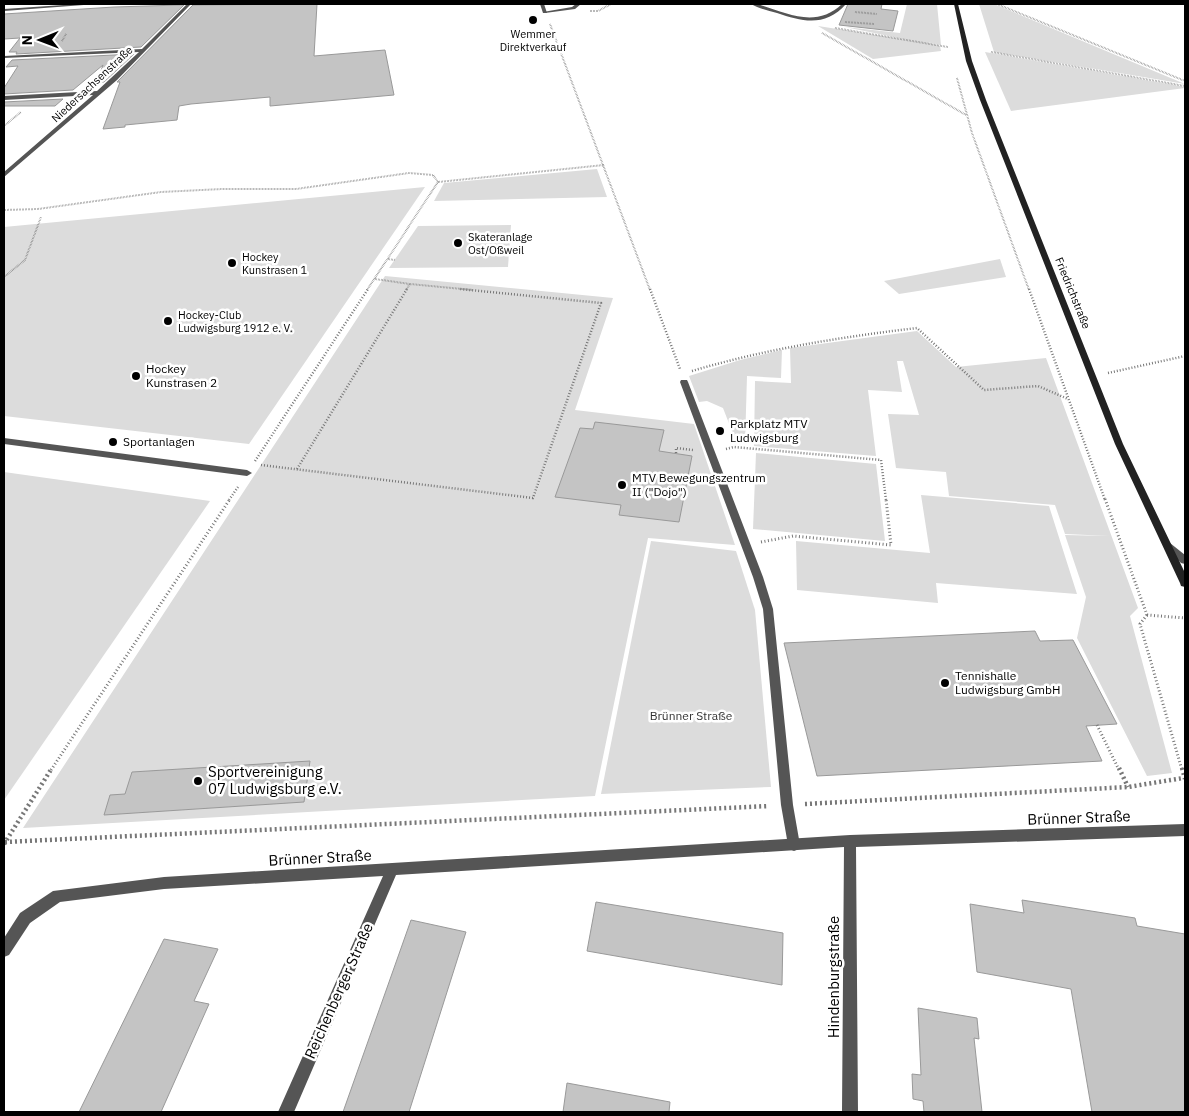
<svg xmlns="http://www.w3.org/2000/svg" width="1189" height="1116" viewBox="0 0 1189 1116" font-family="'IBM Plex Sans',sans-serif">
	<rect width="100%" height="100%" fill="#fff"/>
	<g fill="#dcdcdc">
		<path d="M907,4H937L941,45L926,42L940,46L941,51L873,59L818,26L908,40L845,27L900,33Z"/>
		<path d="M979,4H994L1185,84L994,52Z"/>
		<path d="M985,52L1185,87V88L1011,111Z"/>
		<path d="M597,169L607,197L434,201L444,183Z"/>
		<path d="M425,187L249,444L4,416V227Z"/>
		<path d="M511,225L508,267L389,268L418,226Z"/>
		<path d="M1000,259L1006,277L899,294L884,281Z"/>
		<path d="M385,276L613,298L575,410L694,424L735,545L648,538L595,796L23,828Z"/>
		<path d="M917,331L956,367L1046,358L1138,608L1130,616L1172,773L1147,776L1077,638L1086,597L1065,535L1110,536L1065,534L1055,505L949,496L946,472L896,468L888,414L919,415L903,361H897L902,392L868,390L876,456L754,446L755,381L791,383L790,348Z"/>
		<path d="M782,350L781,378L747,376L745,444H737L723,408L707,401L699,402L689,376L740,360Z"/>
		<path d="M756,453L876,464L885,541L753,529Z"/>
		<path d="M4,472L210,501L4,800Z"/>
		<path d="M921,495L1049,506L1077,594L936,583L938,603L797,590L796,541L930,553Z"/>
		<path d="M651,541L736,551L755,610L771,787L601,794Z"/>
	</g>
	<g fill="#c4c4c4" stroke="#999">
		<path d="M317,4L314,56L385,50L394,95L270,106V97L191,104L179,106L177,120L125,125V127L103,129L120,82H117L193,5Z"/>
		<path d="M848,4H882L881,9L898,11L893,31L839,25Z"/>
		<path d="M180,5H184L141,47L16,54L17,52H9L20,38L4,39V14L114,7Z"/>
		<path d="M134,54L104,82H97L103,65L73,90L4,94V88L18,66L6,67L12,60Z"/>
		<path d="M63,99L55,106H4V102Z"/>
		<path d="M595,422L664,430L659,451L692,456L679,522L619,515L621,505L555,497L580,428L593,429Z"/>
		<path d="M1035,631L1040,641L1073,640L1117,724L1086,726L1102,761L817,776L784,643Z"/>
		<path d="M310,761L304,802L104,815L110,795L125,794L132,772Z"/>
		<path d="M1022,900L1135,918L1137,926L1185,934V1112H1092L1071,989L977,972L970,904L1024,913Z"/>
		<path d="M596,902L783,933L782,985L587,951Z"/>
		<path d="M411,920L466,932L409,1112H343Z"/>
		<path d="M164,939L218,949L194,1001L209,1004L161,1112H79Z"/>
		<path d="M918,1008L977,1018L979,1039L974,1038L982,1112H924L923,1101L913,1099L912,1074L921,1075Z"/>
		<path d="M567,1083L670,1102L669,1112H563Z"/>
	</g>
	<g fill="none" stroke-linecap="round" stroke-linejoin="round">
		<g stroke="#777" stroke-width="2" stroke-dasharray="0.5 1" stroke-linecap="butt">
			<path d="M997,4L1185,81"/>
			<path d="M590,11H598L611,4"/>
			<path d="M855,12L877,14"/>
			<path d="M845,22L874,24"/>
			<path d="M550,24L650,290"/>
			<path d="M835,28L948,47"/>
			<path d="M822,33L966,115"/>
			<path d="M62,41L66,34"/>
			<path d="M991,52L1185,86"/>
			<path d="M957,78L972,133L1029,290"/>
			<path d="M4,126L21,112"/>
			<path d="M438,182L604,165"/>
			<path d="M4,210L38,209L161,192L222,189H296L409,173L433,175L438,182"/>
			<path d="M388,259L395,260"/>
			<path d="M4,277L25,260L41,217"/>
			<path d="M375,279L410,284"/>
			<path d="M367,290L438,182"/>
			<path d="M406,290L410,284L473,290"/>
		</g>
		<g stroke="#777" stroke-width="2.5" stroke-dasharray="1 2" stroke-linecap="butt">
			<path d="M650,289L680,369"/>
			<path d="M1029,289L1105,500"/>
			<path d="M692,371C766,349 841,337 917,328L984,390L1038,386L1068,399"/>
			<path d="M1108,373L1185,356"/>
			<path d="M726,449L734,447L881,460L886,500"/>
			<path d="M676,453V448L693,450"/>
			<path d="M255,461L368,289"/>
			<path d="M261,465L533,498L601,303L460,289"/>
			<path d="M297,469L407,289"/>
			<path d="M229,500L238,487"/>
		</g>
		<g stroke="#777" stroke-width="3" stroke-dasharray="1 2.5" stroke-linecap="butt">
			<path d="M1105,499L1147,615"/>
			<path d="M761,542L793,536L891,545L886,499"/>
			<path d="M1147,615L1140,624L1182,770"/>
			<path d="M1147,615L1185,618"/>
			<path d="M1097,725L1119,770"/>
			<path d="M51,770L230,499"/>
		</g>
		<g stroke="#777" stroke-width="4.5" stroke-dasharray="2 3" stroke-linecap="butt">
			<path d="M1119,768L1128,787"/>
			<path d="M1182,768L1185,779"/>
			<path d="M805,804L1128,787L1183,778"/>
			<path d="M5,842L769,806"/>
			<path d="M4,844L52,768"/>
		</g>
		<g fill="#555" fill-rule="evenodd">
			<path d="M540,4H544L547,13H543Z"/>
			<path d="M681,380H687L688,382L763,577L773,609L793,805L800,845L799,849L794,851L789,849L788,845L781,805L763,609L753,577L680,382Z"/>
			<path d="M4,438L247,470L252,473L247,476L4,444Z"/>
		</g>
		<g fill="#555" fill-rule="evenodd">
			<path d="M78,4H97L4,11V9Z"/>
			<path d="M187,4H191L117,80L4,177V172L93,95L4,100V96L97,91L139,52L4,58V56L142,49Z"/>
			<path d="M576,4H581L575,9L545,13L543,12L572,7Z"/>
			<path d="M751,4H757C786,13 816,29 842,4H846C826,27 803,22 777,13C768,11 758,8 751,4Z"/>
			<path d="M1170,543L1185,555V564L1181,563L1165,547Z"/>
			<path d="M1185,824V836L856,847L858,1112H842L844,847L396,875L294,1112H278L383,876L164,889L60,902L30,923L9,955L4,957V938L20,913L53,891L164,877L850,835Z"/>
		</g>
		<path fill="#222" fill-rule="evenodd" d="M954,4H958L972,61L986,100L1123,444L1185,573V587L1181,586L1180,583L1115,444L980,100L966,61Z"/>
	</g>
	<g fill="#000" stroke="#fff" stroke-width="2">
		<circle cx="533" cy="20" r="5"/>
		<circle cx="458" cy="243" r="5"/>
		<circle cx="232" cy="263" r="5"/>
		<circle cx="168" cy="321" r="5"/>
		<circle cx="136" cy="376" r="5"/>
		<circle cx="720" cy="431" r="5"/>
		<circle cx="113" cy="442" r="5"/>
		<circle cx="622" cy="485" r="5"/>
		<circle cx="945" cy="683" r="5"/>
		<circle cx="198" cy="781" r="5"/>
	</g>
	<g text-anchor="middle" stroke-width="5" stroke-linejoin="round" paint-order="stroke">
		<g font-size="11" fill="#000" stroke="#fff" text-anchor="start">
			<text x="533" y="38" text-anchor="middle">Wemmer<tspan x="533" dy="13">Direktverkauf</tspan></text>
			<text x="468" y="241">Skateranlage<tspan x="468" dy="13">Ost/Oßweil</tspan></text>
			<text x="242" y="261">Hockey<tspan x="242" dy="13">Kunstrasen 1</tspan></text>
			<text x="178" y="319">Hockey-Club<tspan x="178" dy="13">Ludwigsburg 1912 e. V.</tspan></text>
		</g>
		<g font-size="11" fill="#000" stroke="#fff">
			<text transform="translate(92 84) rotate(-43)" y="4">Niedersachsenstraße</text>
			<text transform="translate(1073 293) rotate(68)" y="4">Friedrichstraße</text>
		</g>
		<g font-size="12" fill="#000" stroke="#fff" text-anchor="start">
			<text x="146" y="373">Hockey<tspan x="146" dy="14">Kunstrasen 2</tspan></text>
			<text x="730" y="428">Parkplatz MTV<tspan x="730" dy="14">Ludwigsburg</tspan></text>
			<text x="123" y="446">Sportanlagen</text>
			<text x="632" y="482">MTV Bewegungszentrum<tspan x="632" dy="14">II ("Dojo")</tspan></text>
			<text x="955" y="680">Tennishalle<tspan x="955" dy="14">Ludwigsburg GmbH</tspan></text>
		</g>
		<g font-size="12" fill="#333" stroke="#fff">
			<text x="691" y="720">Brünner Straße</text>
		</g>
		<g font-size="15" fill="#000" stroke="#fff" text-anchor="start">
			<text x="208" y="777">Sportvereinigung<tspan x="208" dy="17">07 Ludwigsburg e.V.</tspan></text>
		</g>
		<g font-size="15" fill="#000" stroke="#fff">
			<text transform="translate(1079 818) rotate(-2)" y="5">Brünner Straße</text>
			<text transform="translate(320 858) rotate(-3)" y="5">Brünner Straße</text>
			<text transform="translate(834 977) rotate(-90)" y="5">Hindenburgstraße</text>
			<text transform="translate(339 991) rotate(-66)" y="5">Reichenberger Straße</text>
		</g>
	</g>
	<rect width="1189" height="1116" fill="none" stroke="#000000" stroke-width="10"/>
	<g transform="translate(40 40) rotate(269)" stroke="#ffffff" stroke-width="4" paint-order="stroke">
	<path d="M0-4L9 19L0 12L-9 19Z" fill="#000000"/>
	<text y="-8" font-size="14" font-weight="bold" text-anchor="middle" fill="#000000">N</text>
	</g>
</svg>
